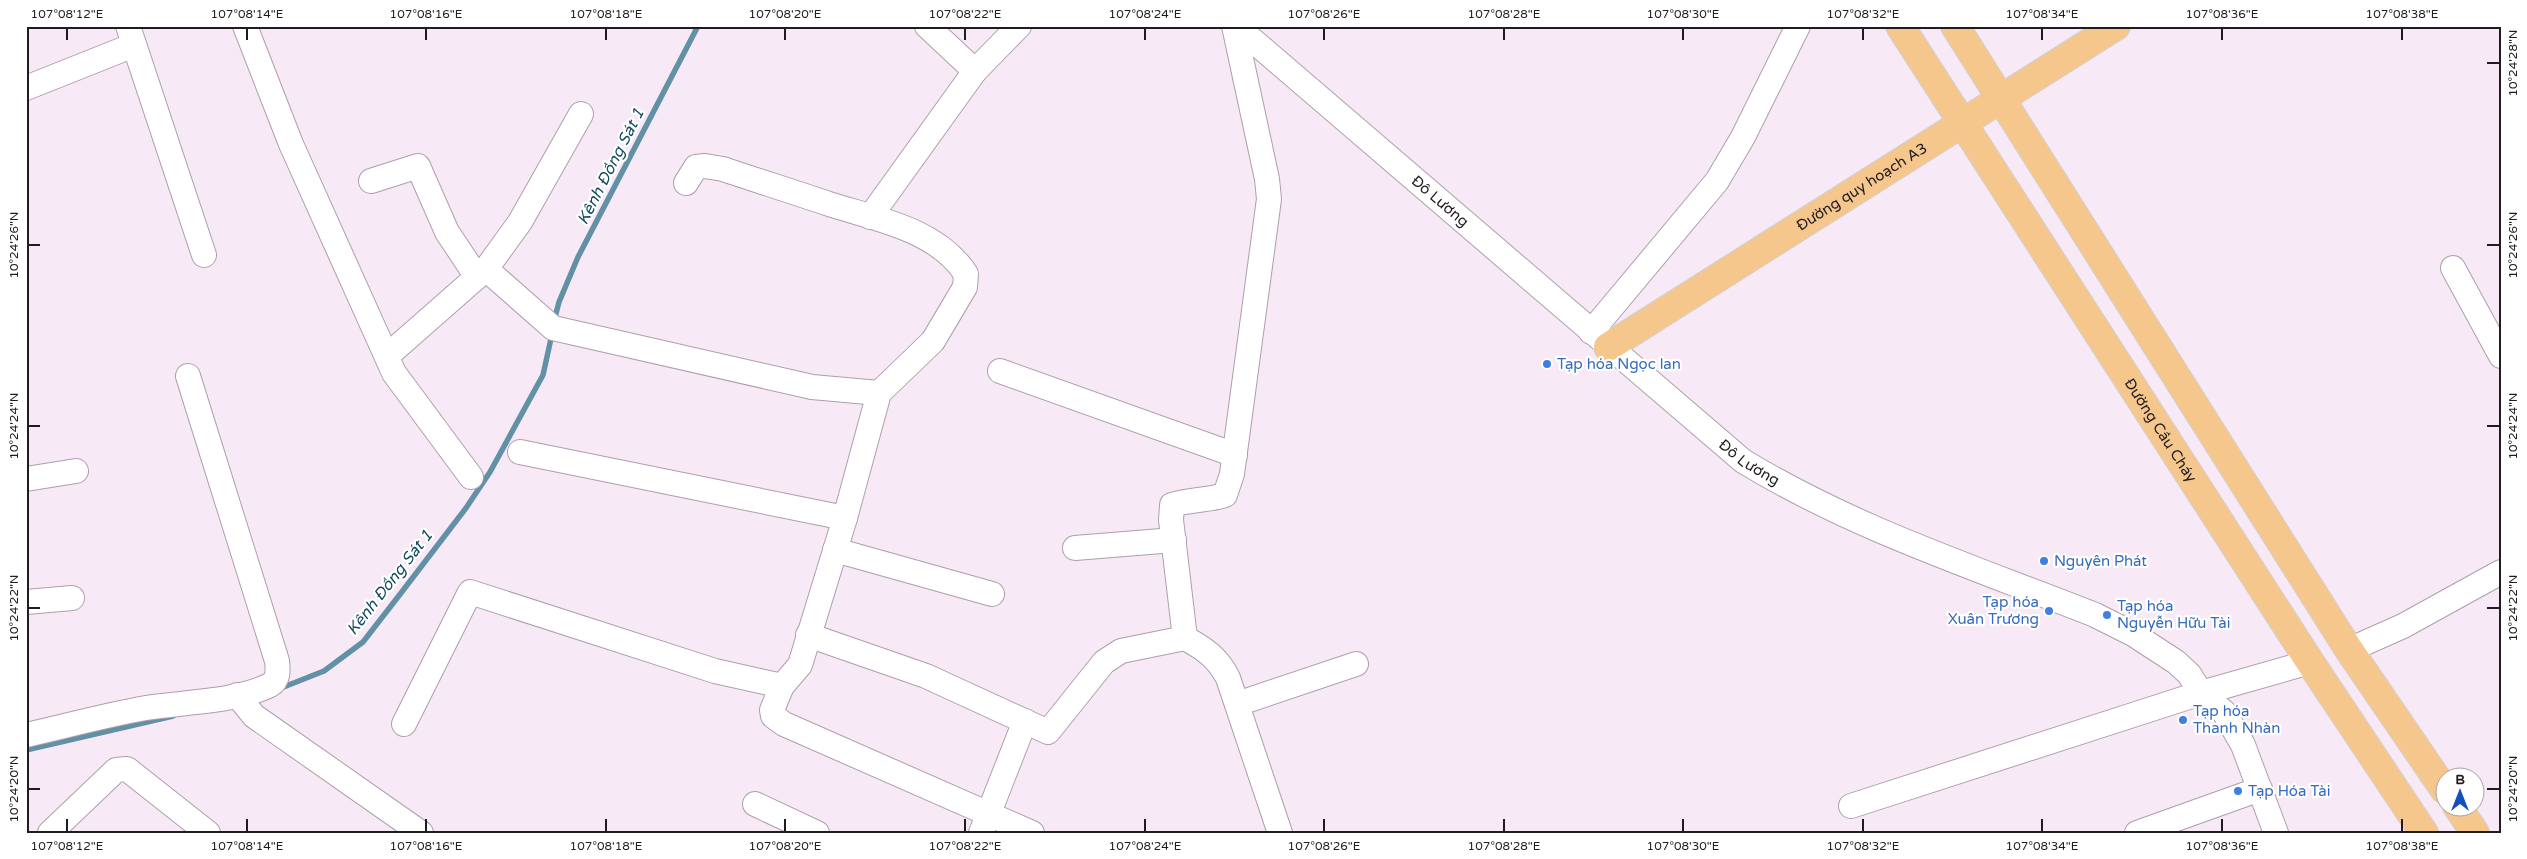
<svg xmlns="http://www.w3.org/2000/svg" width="2527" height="859" viewBox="0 0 2527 859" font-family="'Varela Round',sans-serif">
	<rect width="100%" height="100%" fill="#f7e9f6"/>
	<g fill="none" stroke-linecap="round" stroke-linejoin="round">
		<g stroke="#6291a6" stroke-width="5.5">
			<path d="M554,321L559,302L578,257L698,26"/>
			<path d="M276,690L324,671L363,642L401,593L466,508L490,472L543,375L552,334"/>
			<path d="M26,750L173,716"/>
		</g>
		<defs>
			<g id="minor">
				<path d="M128,26L204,255"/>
				<path d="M245,26L291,144L394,373L471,477"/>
				<path d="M927,26L975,71"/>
				<path d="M1234,26L1267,179L1269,199L1232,474L1225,495C1206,501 1191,499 1172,505L1171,520L1185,638C1205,649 1218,658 1228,678L1280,833"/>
				<path id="s1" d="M1236,26L1743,461C1853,528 1976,568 2095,615L2133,634L2176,662L2189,674L2201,693L2224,712L2243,745L2276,833"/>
				<path d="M26,88L134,45"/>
				<path d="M371,181L418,166L447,232L477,277"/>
				<path d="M686,183L696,167L705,166L723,169C758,181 794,192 829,204C876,219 937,229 966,274L965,287L933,341L879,393L845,518L800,665L782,686L772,710L773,716L784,724L1032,833"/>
				<path d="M870,217L975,71L1019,26"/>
				<path d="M2453,268L2501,356"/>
				<path d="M486,269L553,328L812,387L879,393"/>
				<path d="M1591,332L1717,181L1743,137L1798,26"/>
				<path d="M387,356L486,269L520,222L581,114"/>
				<path d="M1000,371L1235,455"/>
				<path d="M520,452L845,518"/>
				<path d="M26,479L76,471"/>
				<path d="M1075,548L1174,540"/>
				<path d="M835,550L992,594"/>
				<path d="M26,602L72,598"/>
				<path d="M808,635L926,676L1048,732L1104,662L1121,651L1185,638"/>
				<path d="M2349,650L2403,626L2501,572"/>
				<path d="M237,695L254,716L421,833"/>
				<path d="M1237,704L1356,664"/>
				<path d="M404,724L470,592L715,671L782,686"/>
				<path d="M26,735C66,726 106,715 146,708C184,702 236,702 270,685C279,680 278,670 277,661L188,376"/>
				<path d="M755,804L817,833"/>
				<path d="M1851,806L2201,693L2310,662"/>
				<path d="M50,833L116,770L127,769L208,833"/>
				<path d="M981,833L1025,721"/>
				<path d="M2137,833L2260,789"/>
			</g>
			<g id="major">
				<path id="s2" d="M1900,26L2310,662L2424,833"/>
				<path d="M1955,26L2349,650L2444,789"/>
				<path id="s3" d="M1608,347L2116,26"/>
				<path d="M2457,806L2475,833"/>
			</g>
		</defs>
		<use href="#minor" stroke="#ad9fac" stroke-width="26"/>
		<use href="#major" stroke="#d2d1d2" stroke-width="30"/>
		<use href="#minor" stroke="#fff" stroke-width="24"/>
		<use href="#major" stroke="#f5c78c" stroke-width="28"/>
	</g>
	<path fill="none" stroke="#201b20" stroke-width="2" d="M67,28V40M247,28V40M426,28V40M606,28V40M785,28V40M965,28V40M1145,28V40M1324,28V40M1504,28V40M1683,28V40M1863,28V40M2042,28V40M2222,28V40M2402,28V40M2487,63H2500M28,245H40M2487,245H2500M28,426H40M2487,426H2500M28,608H40M2487,608H2500M28,789H40M2487,789H2500M67,819V832M247,819V832M426,819V832M606,819V832M785,819V832M965,819V832M1145,819V832M1324,819V832M1504,819V832M1683,819V832M1863,819V832M2042,819V832M2222,819V832M2402,819V832"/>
	<g fill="#3f7fe0" stroke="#fff" stroke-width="2">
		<circle cx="1547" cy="364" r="5"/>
		<circle cx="2044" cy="561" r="5"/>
		<circle cx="2049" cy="611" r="5"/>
		<circle cx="2107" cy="615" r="5"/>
		<circle cx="2183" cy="720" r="5"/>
		<circle cx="2238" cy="791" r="5"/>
	</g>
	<g text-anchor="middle" stroke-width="4.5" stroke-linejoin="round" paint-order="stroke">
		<g font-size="15" fill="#201b20" stroke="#fff">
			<text dy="5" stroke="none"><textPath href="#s3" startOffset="300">Đường quy hoạch A3</textPath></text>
			<text dy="5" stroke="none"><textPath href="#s1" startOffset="269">Đô Lương</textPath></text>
			<text dy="5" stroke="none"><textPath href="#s2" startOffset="481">Đường Cầu Cháy</textPath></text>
			<text dy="5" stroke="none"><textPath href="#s1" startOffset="674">Đô Lương</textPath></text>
		</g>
		<g font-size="15" fill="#366cbe" stroke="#fff" text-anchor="start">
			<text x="1557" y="369">Tạp hóa Ngọc lan</text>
			<text x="2054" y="566">Nguyên Phát</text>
			<text x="2039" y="607" text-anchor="end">Tạp hóa<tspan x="2039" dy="17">Xuân Trương</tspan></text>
			<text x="2117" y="611">Tạp hóa<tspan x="2117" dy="17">Nguyễn Hữu Tài</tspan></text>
			<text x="2193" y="716">Tạp hóa<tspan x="2193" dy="17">Thanh Nhàn</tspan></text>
			<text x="2248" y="796">Tạp Hóa Tài</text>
		</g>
		<g font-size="16" font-style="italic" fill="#114b5e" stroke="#fff">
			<text transform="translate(610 166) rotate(-63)" y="6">Kênh Đồng Sát 1</text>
			<text transform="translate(389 582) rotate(-52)" y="6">Kênh Đồng Sát 1</text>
		</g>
	</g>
	<rect width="2527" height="859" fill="none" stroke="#ffffff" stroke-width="55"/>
	<g transform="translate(2460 792)"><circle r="24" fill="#ffffff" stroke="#a6a4a6"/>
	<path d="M0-4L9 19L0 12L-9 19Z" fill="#1350bc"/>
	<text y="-8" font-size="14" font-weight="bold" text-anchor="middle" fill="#201b20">B</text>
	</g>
	<rect x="28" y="28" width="2472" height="804" fill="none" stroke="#201b20" stroke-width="2"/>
	<g font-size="12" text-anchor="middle" fill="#201b20">
		<text x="67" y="18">107°08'12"E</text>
		<text x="247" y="18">107°08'14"E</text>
		<text x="426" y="18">107°08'16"E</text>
		<text x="606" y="18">107°08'18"E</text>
		<text x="785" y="18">107°08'20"E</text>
		<text x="965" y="18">107°08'22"E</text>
		<text x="1145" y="18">107°08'24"E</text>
		<text x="1324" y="18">107°08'26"E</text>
		<text x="1504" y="18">107°08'28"E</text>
		<text x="1683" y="18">107°08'30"E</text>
		<text x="1863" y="18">107°08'32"E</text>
		<text x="2042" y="18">107°08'34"E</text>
		<text x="2222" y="18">107°08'36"E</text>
		<text x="2402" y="18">107°08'38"E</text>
		<text transform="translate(2513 63) rotate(-90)" y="4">10°24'28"N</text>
		<text transform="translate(14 245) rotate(-90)" y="4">10°24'26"N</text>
		<text transform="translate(2513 245) rotate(-90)" y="4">10°24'26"N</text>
		<text transform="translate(14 426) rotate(-90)" y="4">10°24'24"N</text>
		<text transform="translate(2513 426) rotate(-90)" y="4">10°24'24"N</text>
		<text transform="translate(14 608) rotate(-90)" y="4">10°24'22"N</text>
		<text transform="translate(2513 608) rotate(-90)" y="4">10°24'22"N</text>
		<text transform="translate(14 789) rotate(-90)" y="4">10°24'20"N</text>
		<text transform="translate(2513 789) rotate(-90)" y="4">10°24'20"N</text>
		<text x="67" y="850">107°08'12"E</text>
		<text x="247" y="850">107°08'14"E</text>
		<text x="426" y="850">107°08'16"E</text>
		<text x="606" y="850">107°08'18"E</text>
		<text x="785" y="850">107°08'20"E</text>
		<text x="965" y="850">107°08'22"E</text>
		<text x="1145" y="850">107°08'24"E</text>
		<text x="1324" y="850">107°08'26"E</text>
		<text x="1504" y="850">107°08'28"E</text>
		<text x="1683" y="850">107°08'30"E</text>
		<text x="1863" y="850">107°08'32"E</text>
		<text x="2042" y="850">107°08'34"E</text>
		<text x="2222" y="850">107°08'36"E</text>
		<text x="2402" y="850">107°08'38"E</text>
	</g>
</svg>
